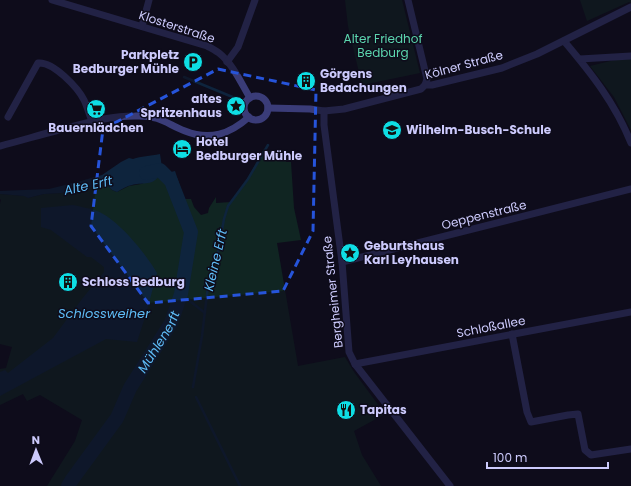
<svg xmlns="http://www.w3.org/2000/svg" width="631" height="486" viewBox="0 0 631 486" font-family="Poppins,sans-serif">
	<rect width="100%" height="100%" fill="#0e0c1b"/>
	<g fill="#102522">
		<path d="M345,0H402L420,73L362,85L348,26Z"/>
		<path d="M580,0H631V3L629,2L587,21Z"/>
		<path d="M631,56V130L614,97L590,66Z"/>
		<path d="M264,149L286,157V162H291L294,208L301,240L277,243L298,366L345,357L354,372L385,414L354,431L362,455L381,486H47L75,441L82,420L40,395L27,401L23,394L0,405V369L6,368L12,347L0,344V204L1,200L0,199V194L25,196L28,198L44,194L62,193L106,184L112,190L117,192L129,186L141,184L158,177H162L169,181L179,199H191L194,207L201,215L208,213L209,208L216,197V203L231,202L242,188Z"/>
	</g>
	<g fill="#0e243d">
		<path d="M160,154L163,174L175,171L184,198L179,199C173,190 171,178 158,177C152,186 141,182 132,185C127,186 122,189 117,192L112,190L106,184L62,193L44,194L28,198L24,196L0,194V191L49,189L77,182L102,175L121,162L129,158L133,159C141,156 150,156 160,154Z"/>
		<path d="M73,205C81,207 89,208 97,211C118,219 146,254 157,273L146,314L137,342L106,339L0,396V372L5,370L8,373L53,338L82,299L104,272V267L91,257H87L51,230L41,227V208Z"/>
	</g>
	<g fill="none" stroke-linecap="round" stroke-linejoin="round">
		<g stroke="#0e243d" stroke-width="2.5">
			<path d="M184,77L235,98"/>
			<path d="M181,294L205,313"/>
			<path d="M193,387L202,336L208,286L211,273L217,258L224,219L228,206L248,179L268,145"/>
			<path d="M196,397L240,486"/>
		</g>
		<path stroke="#0e243d" stroke-width="14" id="s1" d="M68,486L71,481L117,418L130,388L171,323L181,294L191,232L171,181L160,170L146,173"/>
		<g stroke="#3a3c78" stroke-width="7">
			<path d="M52,0L207,46C211,48 215,50 219,53C233,64 241,83 250,98"/>
			<path d="M408,0L427,79L425,85"/>
			<path d="M142,26L149,0"/>
			<path d="M564,41C591,73 615,103 631,143"/>
			<path d="M580,59L631,56"/>
			<path d="M227,62L238,47L255,0"/>
			<circle cx="256" cy="108" r="12"/>
			<path d="M268,108L310,109L324,111L344,109L421,89L425,85H432L502,68L537,54L631,7"/>
			<path d="M324,111V125L342,262L349,352L355,364L450,486"/>
			<path d="M8,117L38,63C53,61 78,88 84,100C87,106 89,114 92,121"/>
			<path d="M0,146C20,141 39,135 59,130C86,123 111,115 139,116C161,116 167,124 185,131C210,141 230,134 249,117"/>
			<path d="M342,262L631,189"/>
			<path d="M512,334L527,412L531,422L568,415L578,414L585,450L591,455L631,449"/>
			<path d="M355,364L631,312"/>
		</g>
	</g>
	<path d="M0 0H631V486H0ZM218,69L316,90L313,231L283,291L148,303L91,226L103,129Z" fill="#0e0c1b" fill-opacity=".55" fill-rule="evenodd"/>
	<path fill="none" stroke="#2654da" stroke-width="3" stroke-dasharray="8 5" stroke-linejoin="round" d="M218,69L316,90L313,231L283,291L148,303L91,226L103,129Z"/>
	<defs>
		<symbol id="parking-disc" viewBox="-11 -11 22 22"><circle r="9.5" fill="#0edee4" stroke="#0e0c1b"/><path d="M-3.5-5.5H1a3.5 3.5 0 0 1 0 7H-1V5.5H-3.5ZM-1-3.4V-.6H.8a1.4 1.4 0 0 0 0-2.8Z" fill="#111"/></symbol>
		<symbol id="building-disc" viewBox="-11 -11 22 22"><circle r="9.5" fill="#0edee4" stroke="#0e0c1b"/><path d="M-4-6H4V6H1V3H-1V6H-4ZM-2.5-4.3h1.7v1.8h-1.7ZM.8-4.3h1.7v1.8H.8ZM-2.5-1h1.7V.8h-1.7ZM.8-1h1.7V.8H.8Z" fill="#111"/></symbol>
		<symbol id="sight-disc" viewBox="-11 -11 22 22"><circle r="9.5" fill="#0edee4" stroke="#0e0c1b"/><path d="M0-6L1.8-2.2L6-1.7L2.9 1.2L3.7 5.4L0 3.3L-3.7 5.4L-2.9 1.2L-6-1.7L-1.8-2.2Z" fill="#111"/></symbol>
		<symbol id="supermarket-disc" viewBox="-11 -11 22 22"><circle r="9.5" fill="#0edee4" stroke="#0e0c1b"/><path d="M-6-5.5h2.5l.6 2H6L4.5 2H-2.5L-4.4-4H-6ZM-1.5 3.2a1.3 1.3 0 1 0 .1 0ZM3 3.2a1.3 1.3 0 1 0 .1 0Z" fill="#111"/></symbol>
		<symbol id="school-disc" viewBox="-11 -11 22 22"><circle r="9.5" fill="#0edee4" stroke="#0e0c1b"/><path d="M0-5L7-2L0 1L-7-2ZM-4 1L0 2.5L4 1V4Q0 6-4 4Z" fill="#111"/></symbol>
		<symbol id="hotel-disc" viewBox="-11 -11 22 22"><circle r="9.5" fill="#0edee4" stroke="#0e0c1b"/><path d="M-6-4.5h1.5V1H6V5H4.5V3h-9V5H-6ZM-4 0a1.8 1.8 0 1 1 3.6 0ZM.5 0V-2.5h3Q6-2.5 6 0Z" fill="#111"/></symbol>
		<symbol id="restaurant-disc" viewBox="-11 -11 22 22"><circle r="9.5" fill="#0edee4" stroke="#0e0c1b"/><path d="M-5-6h1v4h1v-4h1v4h1v-4h1v5L-1.5 .5V6h-2V.5L-5-1ZM5-6V6H3V1.5H1.5Q1.5-4 5-6Z" fill="#111"/></symbol>
	</defs>
	<g fill-rule="evenodd">
		<use href="#parking-disc" x="182" y="51" width="22" height="22"/>
		<use href="#building-disc" x="295" y="70" width="22" height="22"/>
		<use href="#sight-disc" x="225" y="95" width="22" height="22"/>
		<use href="#supermarket-disc" x="85" y="98" width="22" height="22"/>
		<use href="#school-disc" x="381" y="119" width="22" height="22"/>
		<use href="#hotel-disc" x="171" y="138" width="22" height="22"/>
		<use href="#sight-disc" x="339" y="242" width="22" height="22"/>
		<use href="#building-disc" x="57" y="271" width="22" height="22"/>
		<use href="#restaurant-disc" x="335" y="399" width="22" height="22"/>
	</g>
	<g text-anchor="middle" stroke-width="3" stroke-linejoin="round" paint-order="stroke">
		<g font-size="12" fill="#cccafc" stroke="#0e0c1b">
			<text transform="translate(177 27) rotate(18)" y="4">Klosterstraße</text>
			<text transform="translate(464 65) rotate(-15)" y="4">Kölner Straße</text>
			<text transform="translate(484 215) rotate(-14)" y="4">Oeppenstraße</text>
			<text transform="translate(333 292) rotate(-96)" y="4">Bergheimer Straße</text>
			<text transform="translate(491 327) rotate(-11)" y="4">Schloßallee</text>
		</g>
		<g font-size="12" fill="#5cd6ae" stroke="#0e0c1b">
			<text x="383" y="43">Alter Friedhof<tspan x="383" dy="14">Bedburg</tspan></text>
		</g>
		<g font-size="12" font-weight="bold" fill="#cccafc" stroke="#0e0c1b" text-anchor="start">
			<text x="179" y="59" text-anchor="end">Parkpletz<tspan x="179" dy="14">Bedburger Mühle</tspan></text>
			<text x="320" y="78">Görgens<tspan x="320" dy="14">Bedachungen</tspan></text>
			<text x="222" y="103" text-anchor="end">altes<tspan x="222" dy="14">Spritzenhaus</tspan></text>
			<text x="96" y="132" text-anchor="middle">Bauernlädchen</text>
			<text x="406" y="134">Wilhelm-Busch-Schule</text>
			<text x="196" y="146">Hotel<tspan x="196" dy="14">Bedburger Mühle</tspan></text>
			<text x="364" y="250">Geburtshaus<tspan x="364" dy="14">Karl Leyhausen</tspan></text>
			<text x="82" y="286">Schloss Bedburg</text>
			<text x="360" y="414">Tapitas</text>
		</g>
		<g font-size="13" font-style="italic" fill="#5ebbf5" stroke="#0e0c1b">
			<text transform="translate(88 185) rotate(-12)" y="5">Alte Erft</text>
			<text transform="translate(215 260) rotate(-77)" y="5">Kleine Erft</text>
			<text x="104" y="318">Schlossweiher</text>
			<text dy="5" stroke="none"><textPath href="#s1" startOffset="171">Mühlenerft</textPath></text>
		</g>
	</g>
	<g transform="translate(36 450) rotate(359)" stroke="#0e0c1b" stroke-width="3" paint-order="stroke">
	<path d="M0-3L7 15L0 10L-7 15Z" fill="#cccafc"/>
	<text y="-6" font-size="11" font-weight="bold" text-anchor="middle" fill="#cccafc">N</text>
	</g>
	<path d="M487 462v6h121v-6" fill="none" stroke="#cccafc" stroke-width="2"/>
	<text x="493" y="462" font-size="12" fill="#cccafc" stroke="#0e0c1b" stroke-width="3" paint-order="stroke">100 m</text>
</svg>
